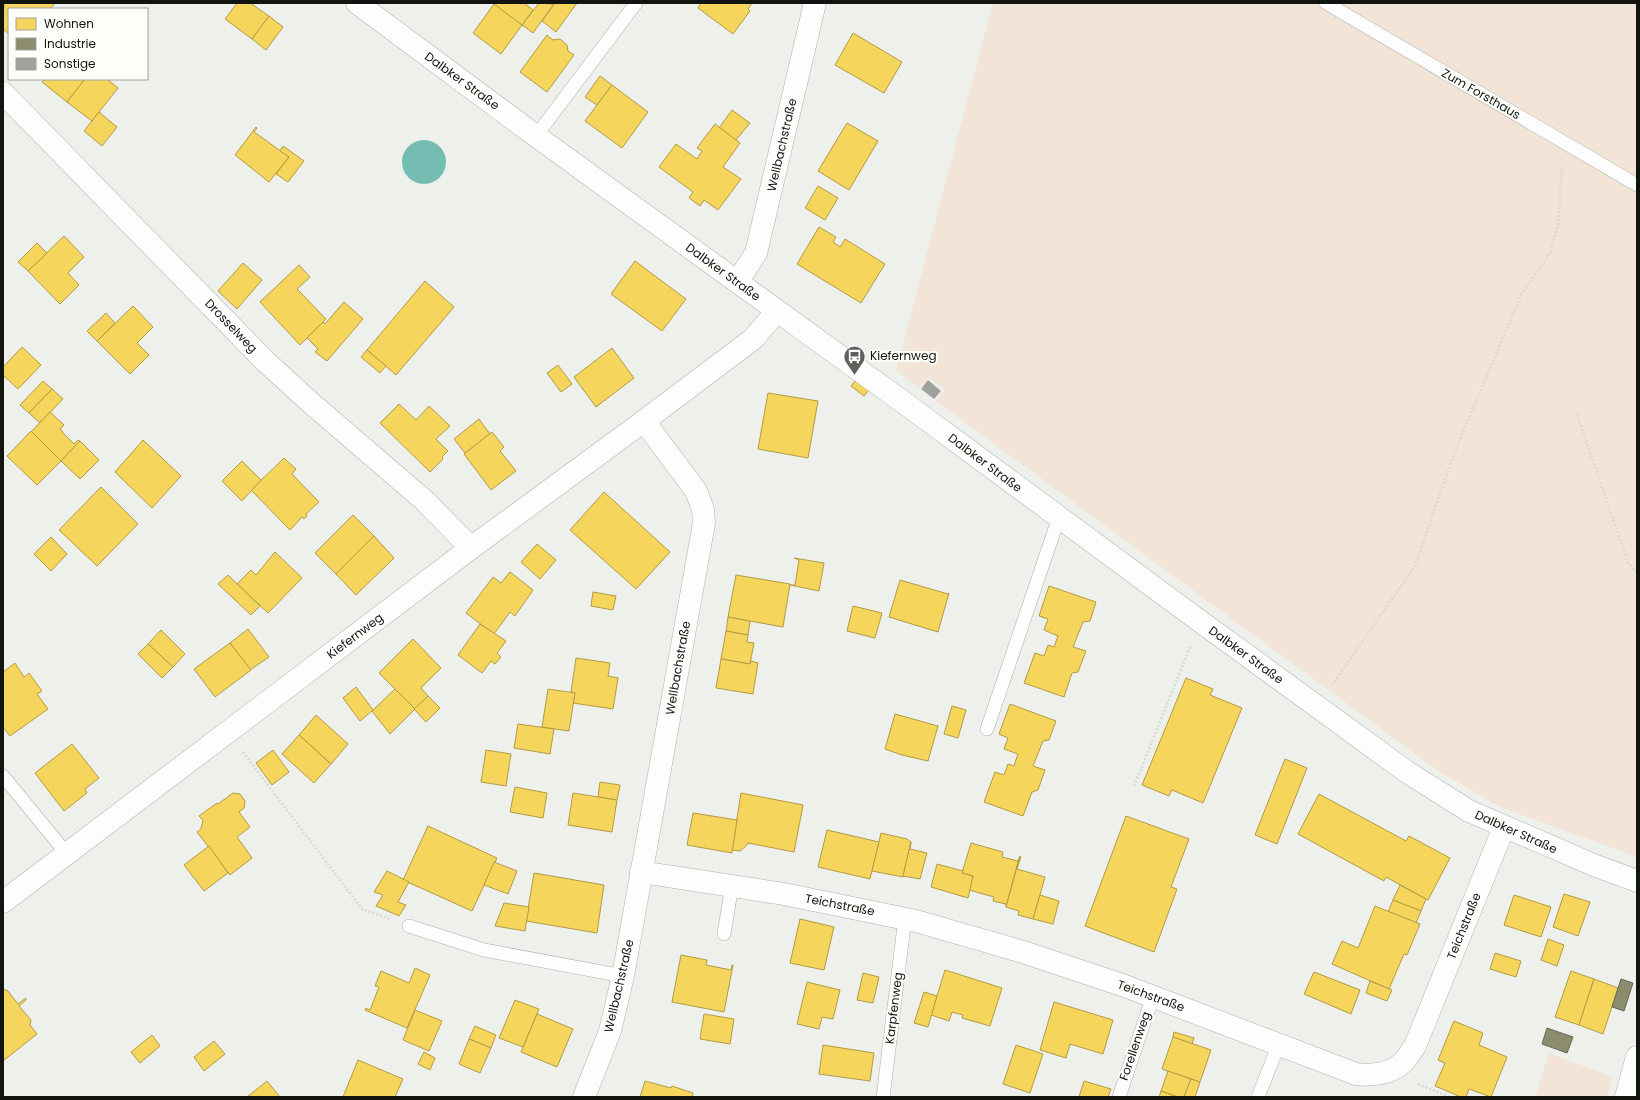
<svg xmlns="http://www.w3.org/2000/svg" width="1640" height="1100" viewBox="0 0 1640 1100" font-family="Poppins,sans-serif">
	<rect width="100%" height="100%" fill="#eef0eb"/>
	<g fill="#f2e4d7">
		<path d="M993,3H1637V857L1500,807L1437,770L936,401L945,390L929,377L919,388L896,370Z"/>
		<path d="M1549,1053L1613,1077L1607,1097H1535Z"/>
	</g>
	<circle fill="#75bdb2" cx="424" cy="162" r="22"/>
	<g fill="#f6d55c" stroke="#b29b45">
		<path d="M4,3H55L50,9H9V34L3,29Z"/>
		<path d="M237,3H250L269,16L252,39L225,19Z"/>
		<path d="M496,3H524L533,10L522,25L494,5Z"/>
		<path d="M539,3L554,4L533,33L522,25Z"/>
		<path d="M555,3H577L556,32L542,21Z"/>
		<path d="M701,3H752L748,9L750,11L733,34L698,8Z"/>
		<path d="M494,4L522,25L501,54L473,33Z"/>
		<path d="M269,16L283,27L266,50L252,39Z"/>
		<path d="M853,33L902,62L884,93L835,65Z"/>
		<path d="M547,35L553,40L560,39L567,45L568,51L574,55L547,92L520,72Z"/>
		<path d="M600,76L612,85L597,105L585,97Z"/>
		<path d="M45,79H85L67,102L42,82Z"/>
		<path d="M85,79H107L118,88L92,121L67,102Z"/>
		<path d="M612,85L648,112L622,148L585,121Z"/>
		<path d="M732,110L750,123L736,140L719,128Z"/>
		<path d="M99,112L117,127L102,146L84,131Z"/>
		<path d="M847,123L878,141L849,190L818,171Z"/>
		<path d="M715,124L740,143L723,167L741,179L718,210L704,200L700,206L689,198L693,192L659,167L676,144L697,159L702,151L697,148Z"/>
		<path d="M256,127L257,128L254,132L289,157L269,182L235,155Z"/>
		<path d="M283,146L304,161L288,182L276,174L289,157L280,151Z"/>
		<path d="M818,186L838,198L825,220L805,208Z"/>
		<path d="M819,227L836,237L833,242L840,247L845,239L885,264L861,303L797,264Z"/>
		<path d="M64,236L84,257L68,273L79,285L60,304L28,271Z"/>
		<path d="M37,243L47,253L28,271L18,262Z"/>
		<path d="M635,261L686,299L662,331L611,294Z"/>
		<path d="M243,263L262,280L237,309L218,291Z"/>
		<path d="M299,265L310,277L297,289L326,319L300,345L260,302Z"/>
		<path d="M425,281L454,307L396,375L367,350Z"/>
		<path d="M344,302L363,319L327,361L315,352L318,349L307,338L323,322L325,324Z"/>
		<path d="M133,306L153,327L137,343L149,355L130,374L97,341Z"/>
		<path d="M106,313L115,323L97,341L87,331Z"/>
		<path d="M22,347L41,365L18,389L3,375V367Z"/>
		<path d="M612,348L634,378L596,407L574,377Z"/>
		<path d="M367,350L386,366L380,373L361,357Z"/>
		<path d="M558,365L572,384L561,392L547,373Z"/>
		<path d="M858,377L871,388L864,396L851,386Z"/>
		<path d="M43,381L52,389L29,413L20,405Z"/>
		<path d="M52,389L63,399L40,423L29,413Z"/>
		<path d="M768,393L818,401L808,458L758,449Z"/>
		<path d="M399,404L416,420L429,406L450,426L436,439L448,451L442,457L443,459L430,472L380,423Z"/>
		<path d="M50,412L64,425L60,429L63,432H62L74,444L78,440L80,441L61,461L31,432Z"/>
		<path d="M479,419L490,434L465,453L454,439Z"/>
		<path d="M31,431L61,461L37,485L7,456Z"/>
		<path d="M492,432L504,447L500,451L516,471L491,490L464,454Z"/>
		<path d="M143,440L181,476L152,508L115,472Z"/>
		<path d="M80,441L99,460L80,479L61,461Z"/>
		<path d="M284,458L296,469L292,474L319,502L306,514L307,516L304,519L302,517L290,530L251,490Z"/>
		<path d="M242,461L261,480L242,501L222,481Z"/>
		<path d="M101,487L138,524L97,566L59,530Z"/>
		<path d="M604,492L670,552L636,589L570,530Z"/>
		<path d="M353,515L374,536L336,574L315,553Z"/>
		<path d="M374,536L394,558L356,595L336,574Z"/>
		<path d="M51,537L67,554L51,571L34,554Z"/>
		<path d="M537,544L556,560L540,579L521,562Z"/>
		<path d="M275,552L302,578L268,613L237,584L251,570L256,575Z"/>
		<path d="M794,558L824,563L819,591L790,585H795L799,560Z"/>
		<path d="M510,572L533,590L515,616L510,612L494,634L466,613L493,577L501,583Z"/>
		<path d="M228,575L260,606L251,615L218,584Z"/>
		<path d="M736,575L790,584L783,627L728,617Z"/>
		<path d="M900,580L948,594L949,593L938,632L889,617Z"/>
		<path d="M1049,586L1096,602L1090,621L1083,622L1073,647L1086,651L1078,672L1072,673L1064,697L1024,683L1035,653L1044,656L1048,645L1054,647L1058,636L1044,630L1048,619L1039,616Z"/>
		<path d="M593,592L616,596L613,610L591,606Z"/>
		<path d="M853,606L882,613L875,638L847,631Z"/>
		<path d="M728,617L750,621L748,635L726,631Z"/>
		<path d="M480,624L506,641L497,653L501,657L495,664L491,661L482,673L458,655Z"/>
		<path d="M248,629L269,657L250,670L230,643Z"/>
		<path d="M161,630L185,654L173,667L148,644Z"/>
		<path d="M726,631L748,635L747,642L754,643L750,664L721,659Z"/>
		<path d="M413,639L441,668L421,688L428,696L415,709L379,673Z"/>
		<path d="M230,643L251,670L215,697L194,669Z"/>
		<path d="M148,644L173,667L162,678L138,654Z"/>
		<path d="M576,658L610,663L608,676L618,678L613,709L573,703L575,693L571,692Z"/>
		<path d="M721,659L750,664L751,661L758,663L753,694L716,688Z"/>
		<path d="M15,663L24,677L29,673L42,691L37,694L48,709L10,736L3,727V672Z"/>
		<path d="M1186,678L1213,689L1210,695L1242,708L1203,803L1172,790L1169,796L1142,785Z"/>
		<path d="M356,687L373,710L360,721L343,698Z"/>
		<path d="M395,689L415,709L390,734L372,711Z"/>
		<path d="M548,689L575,693L569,731L542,727Z"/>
		<path d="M428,696L440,708L426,722L414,709Z"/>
		<path d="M1010,704L1056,721L1049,740L1043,741L1033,766L1045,770L1038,790L1032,792L1023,816L984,802L995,772L1004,775L1008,764L1014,766L1018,754L1004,749L1008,738L999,734Z"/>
		<path d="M952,706L966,710L958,738L944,734Z"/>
		<path d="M895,714L938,726L928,761L902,755L885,749Z"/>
		<path d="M316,715L348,744L331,764L299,735Z"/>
		<path d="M518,724L554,729L550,754L514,748Z"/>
		<path d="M299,735L331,764L314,783L282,754Z"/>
		<path d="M72,744L99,778L85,789L87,793L64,811L35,773Z"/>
		<path d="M273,750L289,772L272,785L256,763Z"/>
		<path d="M486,750L511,754L506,786L481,782Z"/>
		<path d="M1285,759L1307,768L1277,844L1255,835Z"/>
		<path d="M600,782L620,785L617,800L598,797Z"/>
		<path d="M515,787L547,793L543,818L510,812Z"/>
		<path d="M233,793L240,794L245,801L244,808L239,812L250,827L237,837L252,858L230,875L197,832L201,829L203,820L199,816L217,803L218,804Z"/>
		<path d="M573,793L617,800L612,832L568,825Z"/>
		<path d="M741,793L803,805L794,852L748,843L746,846L740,851L732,850Z"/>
		<path d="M1319,794L1406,841L1409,836L1450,858L1428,900L1386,877L1384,881L1298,834Z"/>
		<path d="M693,813L737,820L732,853L687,845Z"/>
		<path d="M1126,816L1189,839L1171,887L1177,889L1154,952L1085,926Z"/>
		<path d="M428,826L497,858L472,911L403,880Z"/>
		<path d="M827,830L879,842L870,879L818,867Z"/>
		<path d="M881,833L907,839L911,842L903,877L872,871Z"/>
		<path d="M911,842L910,849L927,853L920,879L903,876Z"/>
		<path d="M971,843L1003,852L1002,857L1018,861L1019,858L1006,907V904L993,901L994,897L969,890L973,876L962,873Z"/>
		<path d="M209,846L228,873L204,891L184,865Z"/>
		<path d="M1020,856L1021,857L1017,869L1045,877L1033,919L1018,915L1019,911L1006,907Z"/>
		<path d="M494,862L517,871L508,894L484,885Z"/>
		<path d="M937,864L963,871L962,873L973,876L968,898L931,887Z"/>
		<path d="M387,871L409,882L398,902L406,905L399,916L376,906L383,895L374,892Z"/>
		<path d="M534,873L604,885L597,933L526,921Z"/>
		<path d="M1400,885L1426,899L1421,911L1393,900Z"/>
		<path d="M1564,894L1590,902L1578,936L1553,927Z"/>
		<path d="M1040,895L1059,901L1053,924L1033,919Z"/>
		<path d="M1514,895L1551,907L1541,937L1504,925Z"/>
		<path d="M1393,900L1421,911L1416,923L1388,912Z"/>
		<path d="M504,903L529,907L525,931L495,926Z"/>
		<path d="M1375,906L1420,924L1407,955L1404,954L1389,989L1332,964L1342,941L1358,948Z"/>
		<path d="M800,919L834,927L824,970L790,963Z"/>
		<path d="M1548,939L1564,945L1557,966L1541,960Z"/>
		<path d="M1495,953L1521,961L1516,977L1490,969Z"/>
		<path d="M681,955L707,960L706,965L731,970L732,965H733L724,1012L672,1002Z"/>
		<path d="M415,968L430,975L407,1028L365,1010L366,1008L370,1010L379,987L375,986L381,971L409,983Z"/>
		<path d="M945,970L1002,988L990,1026L962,1018L963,1015L952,1012L949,1021L931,1015Z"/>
		<path d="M1571,971L1594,979L1579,1025L1555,1017Z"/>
		<path d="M1314,972L1360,990L1351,1014L1304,994Z"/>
		<path d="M863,973L879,977L873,1003L857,1000Z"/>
		<path d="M1594,979L1618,988L1603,1034L1579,1025Z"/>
		<path d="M1370,981L1392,990L1387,1001L1366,993Z"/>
		<path d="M807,982L840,990L833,1019L822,1017L819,1029L797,1024Z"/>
		<path d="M3,990H7L18,1004L26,998V1000L19,1006L31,1020L30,1025L37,1034L3,1061Z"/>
		<path d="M924,992L937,996L928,1027L914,1023Z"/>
		<path d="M515,1000L539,1009L523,1047L499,1038Z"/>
		<path d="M1054,1002L1113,1020L1103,1054L1070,1044L1066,1058L1040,1050Z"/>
		<path d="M415,1010L442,1021L429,1051L403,1040Z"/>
		<path d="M537,1014L573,1029L557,1067L521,1052Z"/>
		<path d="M704,1014L734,1019L730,1044L700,1039Z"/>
		<path d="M1454,1021L1483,1033L1479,1045L1507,1057L1491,1097L1469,1089L1466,1097H1461L1435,1086L1445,1063L1438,1060Z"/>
		<path d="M475,1026L496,1035L491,1048L469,1039Z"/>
		<path d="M1174,1032L1194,1038L1192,1044L1173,1037Z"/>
		<path d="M152,1035L160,1046L140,1063L131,1052Z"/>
		<path d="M1173,1037L1211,1050L1200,1082L1162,1069Z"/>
		<path d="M469,1039L491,1048L480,1073L459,1064Z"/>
		<path d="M214,1041L225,1054L204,1071L194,1057Z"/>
		<path d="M823,1045L874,1053L870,1081L819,1074Z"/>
		<path d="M1016,1045L1043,1054L1030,1093L1003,1084Z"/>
		<path d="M424,1052L435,1058L430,1070L418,1064Z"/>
		<path d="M358,1060L403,1079L395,1097H343Z"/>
		<path d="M1168,1071L1191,1079L1184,1097H1178L1161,1091Z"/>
		<path d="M1191,1079L1200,1082L1195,1097H1184Z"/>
		<path d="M267,1081L280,1097H247Z"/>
		<path d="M645,1081L671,1088L672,1086L693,1093L692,1097H640Z"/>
		<path d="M1084,1081L1111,1089L1108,1097H1079Z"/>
		<path d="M1161,1091L1178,1097H1159Z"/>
	</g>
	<g fill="#8c8c6e" stroke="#676852">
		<path d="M1621,979L1633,983L1624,1011L1612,1007Z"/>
		<path d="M1547,1028L1573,1037L1567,1053L1542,1044Z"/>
	</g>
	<path fill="#9fa19d" d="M928,380L941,391L934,399L921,389Z"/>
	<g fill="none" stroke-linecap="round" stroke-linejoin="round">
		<defs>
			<g id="service">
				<path d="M1326,3L1637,185"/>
				<path d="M536,136L636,3"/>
				<path d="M987,729L1059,517"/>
				<path d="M3,776L67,854"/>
				<path d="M409,926L484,950L623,976"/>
				<path d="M724,934L732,885"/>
				<path d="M883,1097L905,918"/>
				<path d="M1119,1097L1153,996"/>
				<path d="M1258,1097L1279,1044"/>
			</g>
			<g id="minor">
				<path d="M357,3L536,136L903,402L1201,622L1407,772L1469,811L1596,866L1637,881"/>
				<path d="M3,93L265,361L311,403L425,501L471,548"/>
				<path d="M737,282L756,253L815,3"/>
				<path d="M641,872L784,894L916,921L1023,952L1125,986L1356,1074C1371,1076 1389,1074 1401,1064C1407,1059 1411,1051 1415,1046L1504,827"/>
				<path d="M3,902L471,548L644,421"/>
				<path d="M584,1097L610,1031L623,976L704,523L703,509L696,491L644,421L753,339L777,311"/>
				<path d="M1626,1097L1637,1057"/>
			</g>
		</defs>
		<use href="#service" stroke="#afb1ad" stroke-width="14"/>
		<use href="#minor" stroke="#afb1ad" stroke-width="23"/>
		<g stroke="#dadad8" stroke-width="2.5" stroke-dasharray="2 2" stroke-linecap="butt">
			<path d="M1577,414L1628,563L1637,572"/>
			<path d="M1332,685L1415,566L1455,451L1521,295L1550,253L1558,225L1562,167"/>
			<path d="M243,752L362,909L390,919"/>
			<path d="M1134,786L1191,645"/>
			<path d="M1418,1084L1450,1097"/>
		</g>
		<use href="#service" stroke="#fcfdfc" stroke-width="13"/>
		<use href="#minor" stroke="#fcfdfc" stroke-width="22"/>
	</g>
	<defs>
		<symbol id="bus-pin" viewBox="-11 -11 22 30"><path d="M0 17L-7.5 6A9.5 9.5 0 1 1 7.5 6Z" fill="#5f615d" stroke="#fdfffb"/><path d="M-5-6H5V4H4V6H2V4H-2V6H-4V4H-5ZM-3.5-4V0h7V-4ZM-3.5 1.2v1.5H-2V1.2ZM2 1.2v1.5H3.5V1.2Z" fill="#fff"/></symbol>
	</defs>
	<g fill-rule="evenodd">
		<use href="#bus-pin" x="842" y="344" width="25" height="34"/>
	</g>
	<g text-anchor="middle" stroke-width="4" stroke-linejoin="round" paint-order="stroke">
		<g font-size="12" fill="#121410" stroke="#fdfffb">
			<text transform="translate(462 81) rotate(36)" y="4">Dalbker Straße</text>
			<text transform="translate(1481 94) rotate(30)" y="4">Zum Forsthaus</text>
			<text transform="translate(782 145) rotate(-77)" y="4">Wellbachstraße</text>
			<text transform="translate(723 272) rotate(36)" y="4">Dalbker Straße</text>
			<text transform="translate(231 326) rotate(46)" y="4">Drosselweg</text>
			<text transform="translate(985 463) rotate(37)" y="4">Dalbker Straße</text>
			<text transform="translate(355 636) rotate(-37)" y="4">Kiefernweg</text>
			<text transform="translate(1246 655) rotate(36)" y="4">Dalbker Straße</text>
			<text transform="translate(678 668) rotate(-80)" y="4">Wellbachstraße</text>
			<text transform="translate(1516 832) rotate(24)" y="4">Dalbker Straße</text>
			<text transform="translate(840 905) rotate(11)" y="4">Teichstraße</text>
			<text transform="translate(1464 926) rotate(-68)" y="4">Teichstraße</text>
			<text transform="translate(619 986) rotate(-77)" y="4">Wellbachstraße</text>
			<text transform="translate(1151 996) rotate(20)" y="4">Teichstraße</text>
			<text transform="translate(894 1008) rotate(-83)" y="4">Karpfenweg</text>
			<text transform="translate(1135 1046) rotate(-71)" y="4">Forellenweg</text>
		</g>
		<g font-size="12" fill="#121410" stroke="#fdfffb" text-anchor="start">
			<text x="870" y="360">Kiefernweg</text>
		</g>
	</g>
	<rect width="1640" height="1100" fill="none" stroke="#121410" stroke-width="8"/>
	<rect x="8" y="8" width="140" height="72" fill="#fdfffb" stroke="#9fa19d"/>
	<rect x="16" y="18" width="20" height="12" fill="#f6d55c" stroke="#9fa19d"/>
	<text x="44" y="28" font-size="12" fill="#121410">Wohnen</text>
	<rect x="16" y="38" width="20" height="12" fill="#8c8c6e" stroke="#9fa19d"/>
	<text x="44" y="48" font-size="12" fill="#121410">Industrie</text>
	<rect x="16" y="58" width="20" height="12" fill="#9fa19d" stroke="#9fa19d"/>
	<text x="44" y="68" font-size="12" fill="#121410">Sonstige</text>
</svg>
